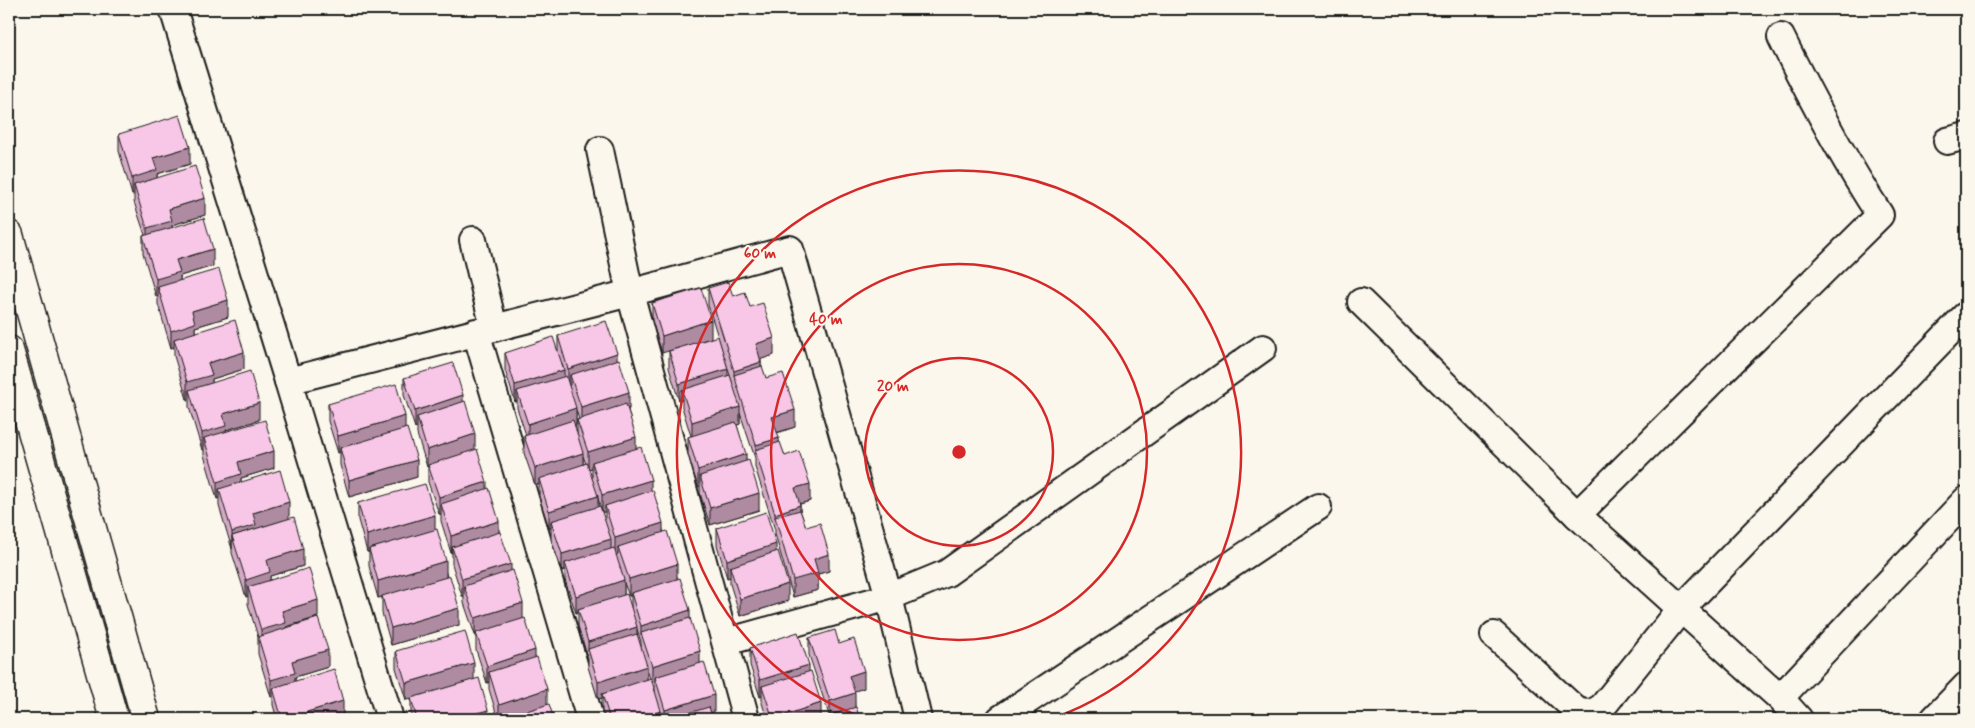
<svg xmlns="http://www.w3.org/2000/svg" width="1975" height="728" viewBox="0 0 1975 728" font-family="Mynerve,sans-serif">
	<rect width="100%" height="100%" fill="#fbf7ec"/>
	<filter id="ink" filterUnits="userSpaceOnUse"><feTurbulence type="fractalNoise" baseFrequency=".02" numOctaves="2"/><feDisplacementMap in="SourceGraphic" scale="10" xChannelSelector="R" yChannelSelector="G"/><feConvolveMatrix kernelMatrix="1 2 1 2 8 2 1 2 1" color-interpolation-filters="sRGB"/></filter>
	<g filter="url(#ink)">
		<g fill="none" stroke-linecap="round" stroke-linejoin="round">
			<defs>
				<g id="street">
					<path d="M173,9L288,381L630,293L746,719"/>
					<path d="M1947,141L1966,136"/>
					<path d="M600,150L630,293L790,249L889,597L918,719"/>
					<path d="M473,240L494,328"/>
					<path d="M1361,302L1577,515L1780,698L1799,719"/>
					<path d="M476,332L590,719"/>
					<path d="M288,381L390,719"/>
					<path d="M1577,515L1880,215C1842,157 1811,98 1781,37"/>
					<path d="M1494,635L1576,710C1587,715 1594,713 1603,706L1681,609L1965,316"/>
					<path d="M726,642L889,597L947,573L1263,348"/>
					<path d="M1780,698L1966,500"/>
					<path d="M1000,719L1318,507"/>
					<path d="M1934,719L1966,686"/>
				</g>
				<g id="secondary">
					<path d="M9,235L146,719"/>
					<path d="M9,350L114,719"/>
				</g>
			</defs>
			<use href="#street" stroke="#1c1c1c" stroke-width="30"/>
			<use href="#secondary" stroke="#1c1c1c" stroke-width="31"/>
			<use href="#street" stroke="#fbf7ec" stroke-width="26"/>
			<use href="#secondary" stroke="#fbf7ec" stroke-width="28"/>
		</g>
		<g fill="#d5aac6" stroke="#1c1c1c" fill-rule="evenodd">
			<path d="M119,134L190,164L157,174V178L205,215L172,225V227L213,266L180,276V280L228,317L195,327V332L244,369L212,379V383L259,420L226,430V431L274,468L241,478V482L289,519L303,566L270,576V580L318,617L286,627V628L328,667L295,677V681L343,717L348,719H277L273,705V696L271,697L258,654V637L248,604V596L246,597L232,553V549L219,506V498L217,499L204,455V450H202L189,407V399H187L174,356V347L171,348L158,304V296L156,297L143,253V236L145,235L134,202V194L132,195L119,151Z"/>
			<path d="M708,288L733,296L774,355L761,359V366L766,378L795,427L777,433L779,442L785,456L810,501L800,504V510L806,527L829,571L818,574V590L793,597L775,534V530L755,467V458L740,413V424L737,425L759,510L710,525L700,493V486L698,487L688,454V437L691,436L682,407V400L679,401L669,368V351L728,376L732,382L708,305Z"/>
			<path d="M652,303L711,320L662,353L652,320Z"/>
			<path d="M558,336L617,360L629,409H628L636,449L651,490L690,620L700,663L714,712L711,713L713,719H663L661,713V719H605L602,711V698L598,699L588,667V658L578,626V612L576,613L565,580V570L562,571L551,539V528H549L539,496V484L535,485L524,453V436L526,435L517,408V401L515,402L505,370V353L558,351ZM576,410L579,419L577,420V434L574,425H576ZM583,456L586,464H583ZM592,468V478L589,469ZM598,498L602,512H605V520L598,507ZM624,583L629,596H631V608L624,595ZM637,629L641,642V647L637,635ZM647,669L650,679L647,680ZM655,682V692L652,683Z"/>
			<path d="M404,378L463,402L475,450L511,571L523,619L535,657L547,704L554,719H498L489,689V682L487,683L476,650V635H475L464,603V596H462L452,564V553H451L441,521V514H439L428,482V466L427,467L417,434V427L415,428L404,395Z"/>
			<path d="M328,404L405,429L417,477L349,497L340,465V452L338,453L328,421Z"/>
			<path d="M358,503L435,529L459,625L391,645L382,613V597L378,598L369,566V552H367L358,520Z"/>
			<path d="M717,528L776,552L788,601L740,616L730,584V577L727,578L717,545Z"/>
			<path d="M809,638L839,644L864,688L854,691L855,708L860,719H831V718H830L809,655Z"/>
			<path d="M750,648L809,672L821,719H767L762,703V696L760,697L750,665Z"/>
			<path d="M396,651L474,679L488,719H412L411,715V699L406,700L396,668Z"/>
		</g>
		<g fill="#ae8ba1" stroke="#1c1c1c">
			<path d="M190,147V164L157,174V187L134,185V194L132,195V178L153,158Z"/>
			<path d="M205,198V215L172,225V238L147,245V228L169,209Z"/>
			<path d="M213,249V266L180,276V289L158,287V296L156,297V279L176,260Z"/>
			<path d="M228,300V317L195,327V340L174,339V347L171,348V331L192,311Z"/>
			<path d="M711,320V338L662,353V336Z"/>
			<path d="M774,338V355L756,361V344Z"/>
			<path d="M244,352V369L212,379V392L189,390V399H187V382L208,363Z"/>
			<path d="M617,353V370L570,375V385L568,386V369Z"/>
			<path d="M761,362V379L734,376V371Z"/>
			<path d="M728,369V386L682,390V400L679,401V384Z"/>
			<path d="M564,370V387L517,391V401L515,402V385Z"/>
			<path d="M629,392V409L581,424V407Z"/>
			<path d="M463,395V412L417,417V427L415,428V411Z"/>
			<path d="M259,403V420L226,430V443L204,438V450H202V433L223,414Z"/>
			<path d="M740,407V424L692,440V422Z"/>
			<path d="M576,408V425L528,441V424Z"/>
			<path d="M795,410V427L772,434V417Z"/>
			<path d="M405,416V433L340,448V452L338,453V436Z"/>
			<path d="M475,434V451L427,467V450Z"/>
			<path d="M636,437V454L592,462V468L588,469V452Z"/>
			<path d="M779,438V455L756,454V445Z"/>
			<path d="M274,451V468L241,478V491L219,489V498L217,499V482L238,462Z"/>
			<path d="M583,453V470L539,479V484L535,485V468Z"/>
			<path d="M746,454V471L700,476V486L698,487V470Z"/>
			<path d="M417,460V477L349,497V480Z"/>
			<path d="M651,480V497L605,506V512H602V495Z"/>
			<path d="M487,482V499L441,504V514H439V497Z"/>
			<path d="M810,484V501L795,505V488Z"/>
			<path d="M759,493V510L710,525V508Z"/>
			<path d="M598,496V513L551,521V528H549V511Z"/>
			<path d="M289,502V519L232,536V549V532L253,513Z"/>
			<path d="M800,505V522L775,518V514Z"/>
			<path d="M435,515V532L369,549V552H367V535Z"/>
			<path d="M499,521V538L452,547V553H451V536Z"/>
			<path d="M663,523V540L618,547V554L615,555V538Z"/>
			<path d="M611,539V556L565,563V570L562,571V554Z"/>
			<path d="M776,544V562L730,567V577L727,578V560Z"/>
			<path d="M303,549V566L270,576V589L248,587V596L246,597V580L267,560Z"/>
			<path d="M829,554V571L818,574V590L793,597V580L814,559Z"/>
			<path d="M446,561V578L378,598V581Z"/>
			<path d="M511,564V581L464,586V596H462V579Z"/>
			<path d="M677,564V581L631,593V596H629V579Z"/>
			<path d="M624,580V597L578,609V612L576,613V596Z"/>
			<path d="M788,584V601L740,616V599Z"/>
			<path d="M318,600V617L286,627V640L261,647V630L282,611Z"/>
			<path d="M523,603V620L475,635V618Z"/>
			<path d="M459,608V625L391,645V628Z"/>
			<path d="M690,610V627L641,635V626Z"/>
			<path d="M637,627V644L588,650V642Z"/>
			<path d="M328,650V667L295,677V690L273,688V696L271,697V680L292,661Z"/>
			<path d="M535,650V667L489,672V682L487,683V666Z"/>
			<path d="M700,651V668L655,677V682L652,683V666Z"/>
			<path d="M474,663V680L406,700V683Z"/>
			<path d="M809,665V682L762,686V696L760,697V680Z"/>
			<path d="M647,666V684L602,694V698L598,699V682Z"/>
			<path d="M864,671V688L849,693V676Z"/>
			<path d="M547,689V706L507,719H499V705Z"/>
			<path d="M855,693V710L831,715V718H830V701Z"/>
			<path d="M714,695V712L690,719H665V710Z"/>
			<path d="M343,701V718L338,719H307V712Z"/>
			<path d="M821,703V719H773Z"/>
			<path d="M488,710V719H455Z"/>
			<path d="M661,711V719H635Z"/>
		</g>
		<g fill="#f8c6e6" stroke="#1c1c1c">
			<path d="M180,115L190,147L153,158L157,170L132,178L119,134Z"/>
			<path d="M195,166L205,198L169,209L172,221L147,228L134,185Z"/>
			<path d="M204,218L213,249L176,260L180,272L156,279L143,236Z"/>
			<path d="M219,269L228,300L192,311L195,323L171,331L158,287Z"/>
			<path d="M728,282L733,296L745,292L750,307L763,303L774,338L756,344L761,362L734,371L708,288Z"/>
			<path d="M701,288L711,320L662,336L652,303Z"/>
			<path d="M235,320L244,352L208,363L212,375L187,382L174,339Z"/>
			<path d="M606,321L617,353L568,369L558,336Z"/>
			<path d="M718,336L728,369L679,384L669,351Z"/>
			<path d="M553,337L564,370L515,385L505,353Z"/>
			<path d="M619,359L629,392L581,407L570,375Z"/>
			<path d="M453,363L463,395L415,411L404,378Z"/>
			<path d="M762,366L766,378L783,373L795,410L772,417L779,438L756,445L734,375Z"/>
			<path d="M250,371L259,403L223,414L226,426L202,433L189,390Z"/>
			<path d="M730,375L740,407L692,422L682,390Z"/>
			<path d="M566,376L576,408L528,424L517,391Z"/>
			<path d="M396,384L405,416L338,436L328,404Z"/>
			<path d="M465,401L475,434L427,450L417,417Z"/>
			<path d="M626,404L636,437L588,452L577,420Z"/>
			<path d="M265,420L274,451L238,462L241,474L217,482L204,438Z"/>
			<path d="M573,420L583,453L535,468L524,436Z"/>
			<path d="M736,422L746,454L698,470L688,437Z"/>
			<path d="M407,428L417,460L349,480L340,448Z"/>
			<path d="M780,442L785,456L799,451L810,484L795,488L800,505L775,514L755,450Z"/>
			<path d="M641,447L651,480L602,495L592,462Z"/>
			<path d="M477,449L487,482L439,497L428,465Z"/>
			<path d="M749,460L759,493L710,508L700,476Z"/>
			<path d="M587,463L598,496L549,511L539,479Z"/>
			<path d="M280,470L289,502L253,513L256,525L232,532L219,489Z"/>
			<path d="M425,484L435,515L367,535L358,503Z"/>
			<path d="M489,488L499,521L451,536L441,504Z"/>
			<path d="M653,490L663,523L615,538L605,506Z"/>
			<path d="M600,506L611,539L562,554L551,521Z"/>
			<path d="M800,510L806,527L820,523L829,554L814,559L818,573L793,580L775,517Z"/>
			<path d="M766,512L776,544L727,560L717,528Z"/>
			<path d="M294,517L303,549L267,560L270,572L246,580L232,536Z"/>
			<path d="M437,529L446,561L378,581L369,549Z"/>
			<path d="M667,531L677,564L629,579L618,547Z"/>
			<path d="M500,532L511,564L462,579L452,547Z"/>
			<path d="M614,548L624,580L576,596L565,563Z"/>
			<path d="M778,551L788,584L740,599L730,567Z"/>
			<path d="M309,568L318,600L282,611L286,623L261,630L248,587Z"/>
			<path d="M513,570L523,603L475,618L464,586Z"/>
			<path d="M450,576L459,608L391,628L382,596Z"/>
			<path d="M680,578L690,610L641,626L631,593Z"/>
			<path d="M627,594L637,627L588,642L578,609Z"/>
			<path d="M318,618L328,650L292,661L295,673L271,680L258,637Z"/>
			<path d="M525,618L535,650L487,666L476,633Z"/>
			<path d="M690,618L700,651L652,666L641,633Z"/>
			<path d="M835,630L839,644L854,639L864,671L849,676L855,693L830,701L809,638Z"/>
			<path d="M465,631L474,663L406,683L396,651Z"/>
			<path d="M798,632L809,665L760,680L750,648Z"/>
			<path d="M637,634L647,666L598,682L588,649Z"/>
			<path d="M537,657L547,689L499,705L489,672Z"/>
			<path d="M704,662L714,695L665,710L655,677Z"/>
			<path d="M334,669L343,701L307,712L309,719H282L273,688Z"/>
			<path d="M811,671L821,703L773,719L762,686Z"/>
			<path d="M479,678L488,710L455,719H417L411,698Z"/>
			<path d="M651,678L661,711L635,719H610L602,694Z"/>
			<path d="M549,704L554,719H501Z"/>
			<path d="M709,707L713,719H669Z"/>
			<path d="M856,707L860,719H832L831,715Z"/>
			<path d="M347,716L348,719H335Z"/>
			<path d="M875,717L876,719H868Z"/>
		</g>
	</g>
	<g fill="none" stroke="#d62828" stroke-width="2.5">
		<circle cx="959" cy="452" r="94"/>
		<circle cx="959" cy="452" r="188"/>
		<path d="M867 719A282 282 0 1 1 1051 719"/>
	</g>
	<circle cx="959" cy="452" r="8" fill="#d62828" stroke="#fbf7ec" stroke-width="2.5"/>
	<g font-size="15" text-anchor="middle" font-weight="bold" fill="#d62828" stroke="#fbf7ec" stroke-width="4" stroke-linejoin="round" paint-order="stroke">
		<text x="760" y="258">60 m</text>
		<text x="826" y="324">40 m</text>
		<text x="893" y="391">20 m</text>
	</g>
	<rect width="1975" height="728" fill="none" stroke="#fbf7ec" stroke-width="30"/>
	<rect x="15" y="15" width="1945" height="698" fill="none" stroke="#1c1c1c" stroke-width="2" filter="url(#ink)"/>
</svg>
